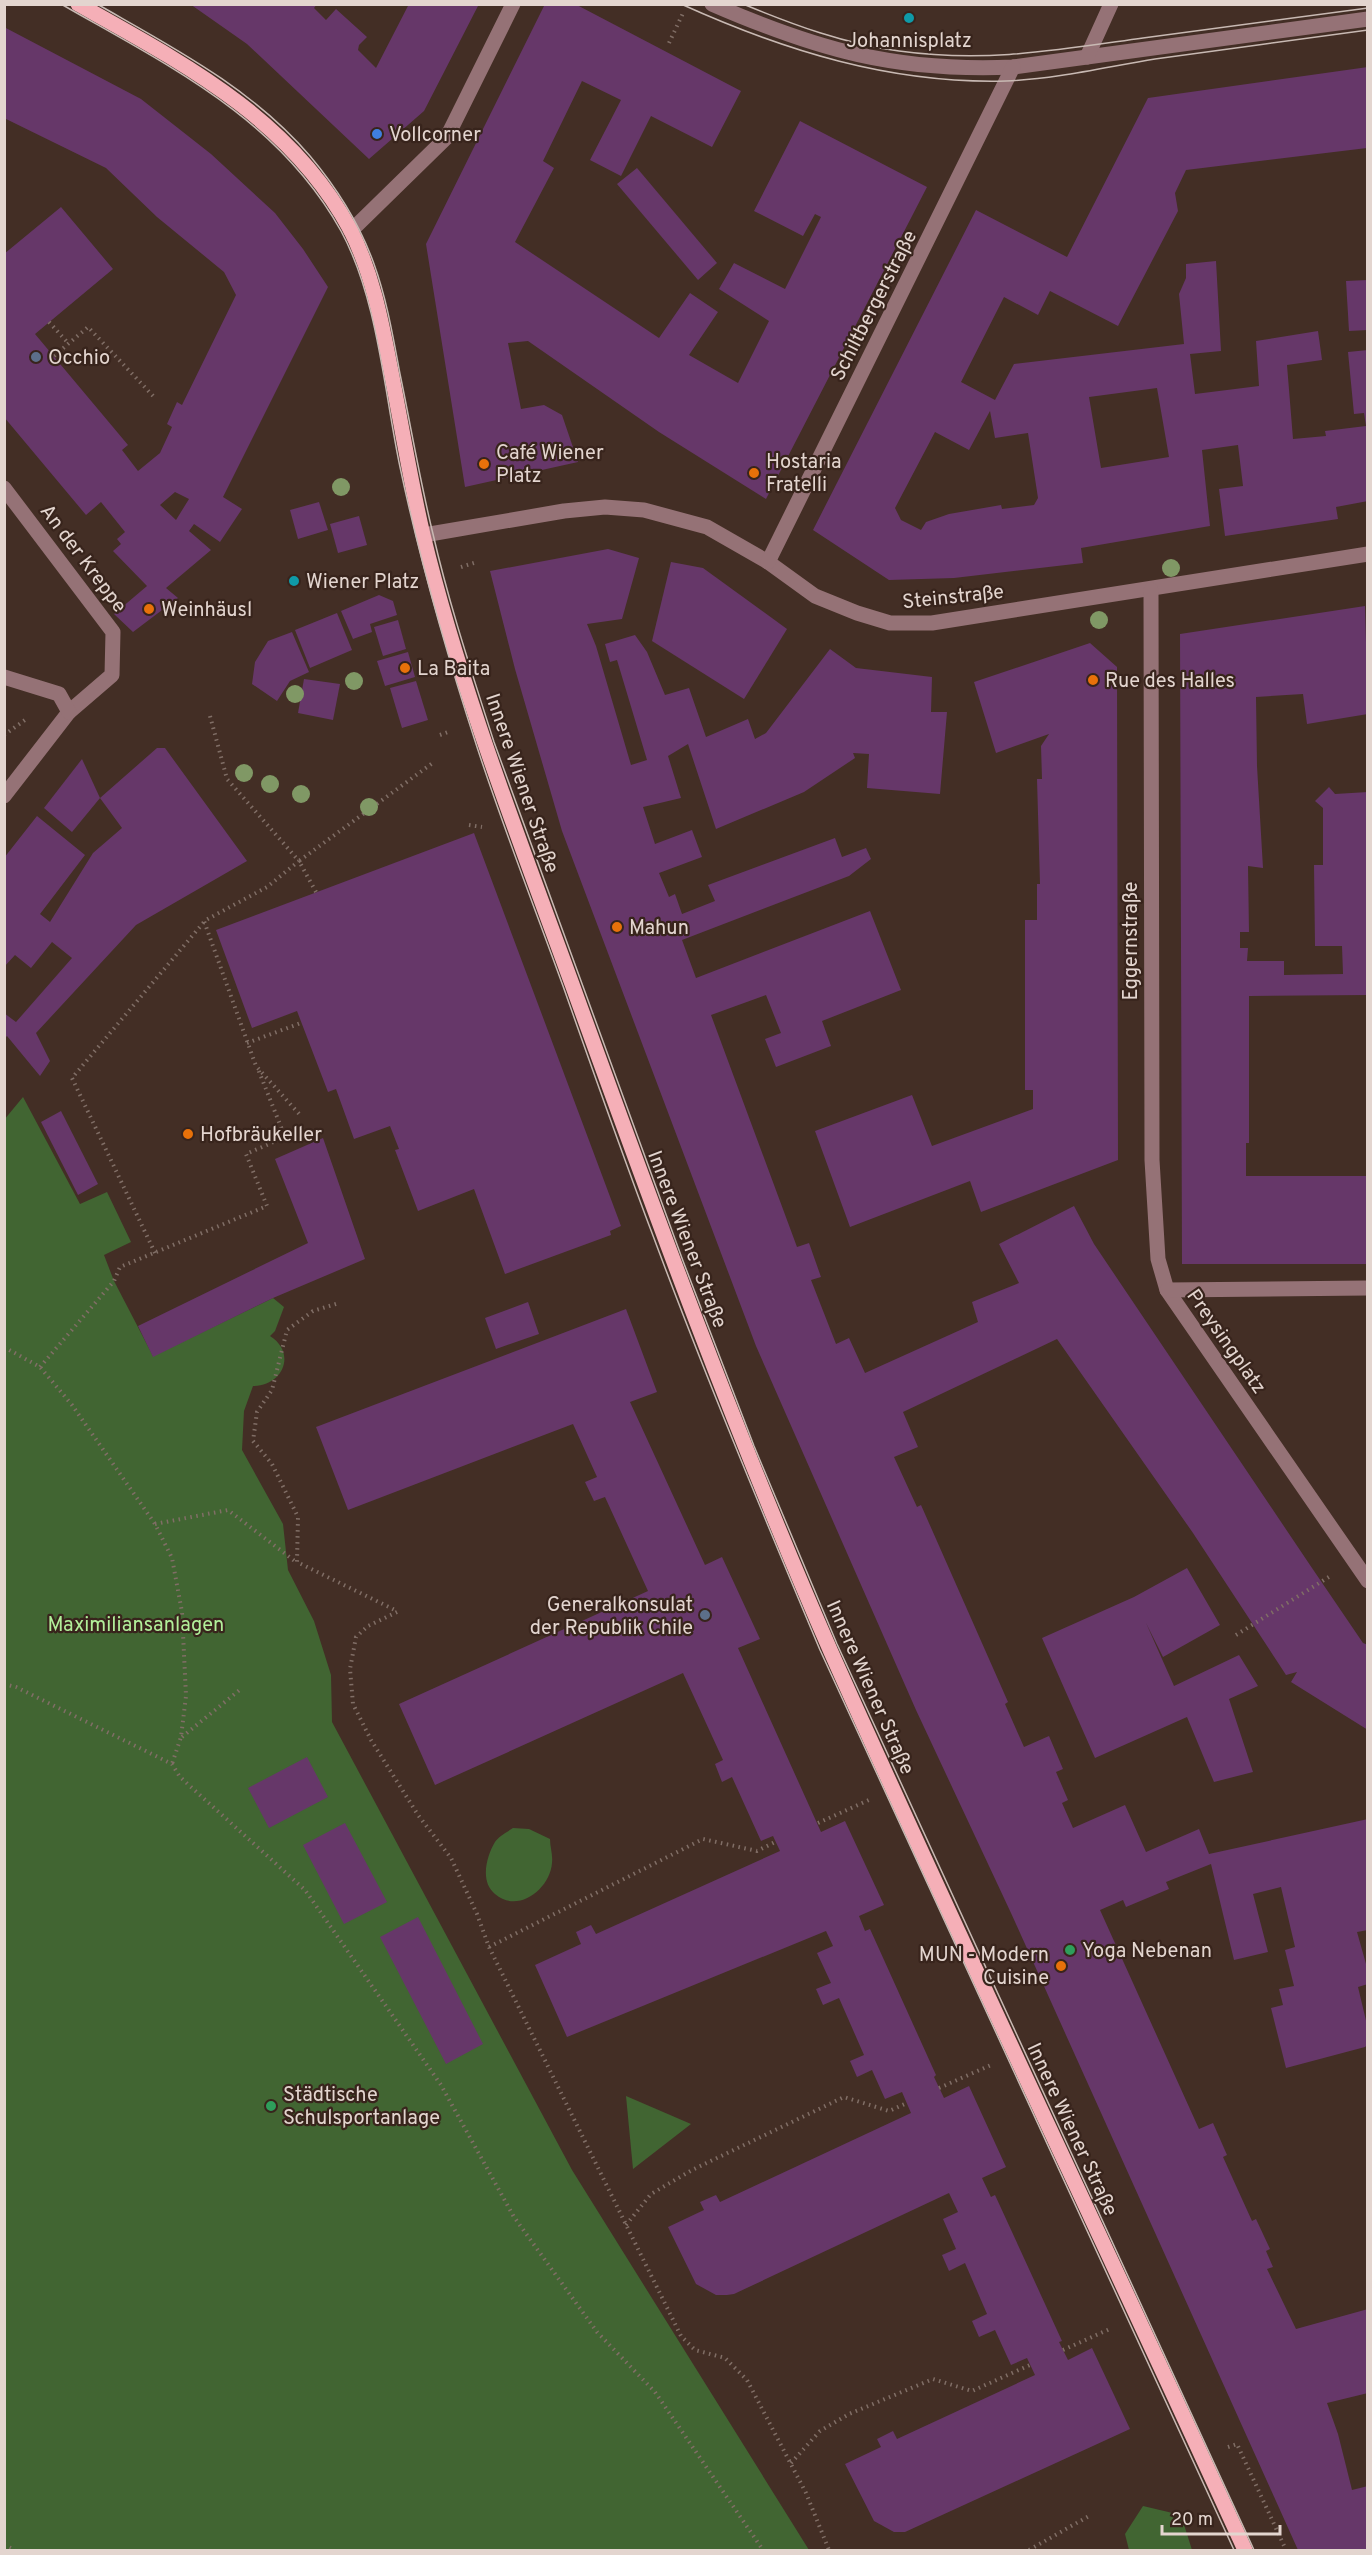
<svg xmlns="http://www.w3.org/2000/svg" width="1372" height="2555" viewBox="0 0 1372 2555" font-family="Overpass,sans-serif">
	<rect width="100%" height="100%" fill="#432e25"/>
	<g fill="#416532">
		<path d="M23,1097L80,1204L107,1192L131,1242L104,1255L114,1281L153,1356L273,1298L284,1307L275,1331L270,1336C297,1353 283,1386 253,1386L244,1411L242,1450L283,1524L288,1570L314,1621L331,1675L332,1722L572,2170L809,2550H5L4,1120Z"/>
		<path d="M513,1828L529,1829L550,1839C550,1847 553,1855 552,1863C550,1889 518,1914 495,1894C480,1882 486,1857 495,1842C498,1837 507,1832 513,1828Z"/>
		<path d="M626,2096L691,2124L633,2169Z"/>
		<path d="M1143,2506L1181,2515L1192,2550H1129L1125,2534Z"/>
	</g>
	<g fill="#663769" fill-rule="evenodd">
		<path d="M190,4H317L314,8L326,20L336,9L367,37L359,45L358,50L376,68L409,4H479L424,111L369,159L247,44Z"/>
		<path d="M545,4H575L741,91L712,147L651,116L621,176L590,160L621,100L582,81L543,161L554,168L515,242L659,338L690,293L718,312L689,355L738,383L769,321L719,289L734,263L785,289L821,217L815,214L803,236L754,211L800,121L927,187L766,499L659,432L528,341L508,343L521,409L544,405L562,415L578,462L465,487L426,244Z"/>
		<path d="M4,27L141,99L211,154L275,213L303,249L328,287L223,497L242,509L220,542L194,524L189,531L211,550L166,588L178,598L133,632L114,614L147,586L113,551L121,544L117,539L125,532L101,502L86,515L4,417V254L61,207L113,269L35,334L128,445L122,450L138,471L160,453L172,427L167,424L177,402L182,405L236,295L224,272L157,217L106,168L4,118ZM175,492L189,499L176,520L160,505Z"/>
		<path d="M1368,67L1367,148L1186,170L1175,193L1178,211L1118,326L1050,291L1038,315L1004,297L961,382L995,400L1014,364L1184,344L1179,294L1186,278V264L1216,261L1221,351L1190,354L1195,394L1259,386L1256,341L1318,331L1322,360L1287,365L1293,439L1326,436L1325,431L1366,426L1364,413L1354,414L1348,352L1368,350V501L1336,507L1338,519L1225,536L1219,489L1243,486L1238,445L1202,450L1210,526L1081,548L1083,563L954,578L889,580L813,530L976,210L1067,257L1148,98ZM1157,388L1169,457L1101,468L1089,397ZM990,411L995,438L1028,433L1038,498L1034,505L1002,509L1001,505L949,514L926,522L921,530L901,520L895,508L935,432L969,450Z"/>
		<path d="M637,168L717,263L698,280L617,184Z"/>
		<path d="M1368,280V330L1349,331L1346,281Z"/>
		<path d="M319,502L328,530L298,539L290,510Z"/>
		<path d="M359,516L367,545L338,553L330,524Z"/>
		<path d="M608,549L639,558L622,619L587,624L596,646L631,765L647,760L617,660L610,662L605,644L635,635L647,652L665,695L689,688L706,737L748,719L755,739L766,733L830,649L856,668L932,677L931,712H947L940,794L867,788L869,754L853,753L855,758L804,792L716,829L688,744L668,756L681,798L643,807L655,844L692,830L702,857L659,873L669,897L675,894L682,914L715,901L708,885L835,838L842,857L866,848L871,859L849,876L682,940L696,978L870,911L901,990L822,1021L831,1046L776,1067L765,1039L781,1033L766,995L711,1015L797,1247L809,1243L821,1277L811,1280L836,1344L849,1338L865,1373L978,1322L972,1302L1019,1283L999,1244L1074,1206L1094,1244L1312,1568L1363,1643L1368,1645V1730L1291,1682L1297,1672L1286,1675L1193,1533L1057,1339L903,1412L918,1447L894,1457L917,1507L921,1505L1008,1702L1005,1704L1024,1747L1049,1736L1063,1769L1056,1772L1068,1800L1062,1803L1073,1828L1125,1805L1146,1852L1199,1829L1209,1854L1368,1819V1930L1357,1932L1368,1971V1984L1358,1987L1368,2029V2044L1365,2047L1286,2068L1271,2008L1283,2005L1279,1989L1294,1986L1285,1950L1295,1947L1281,1887L1253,1894L1268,1952L1234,1960L1211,1864L1166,1882L1169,1889L1126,1907L1123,1900L1100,1910L1199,2129L1213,2123L1227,2155L1223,2157L1237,2188L1252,2221L1256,2219L1270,2249L1266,2251L1273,2267L1267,2269L1296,2329L1368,2309V2393L1327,2403L1338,2434L1352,2490L1368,2486V2550H1298L1011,1913L916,1710L756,1346L562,831L515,669L490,571Z"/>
		<path d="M671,562L703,568L787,629L744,699L652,641Z"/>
		<path d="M379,595L393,601L397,615L370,624L372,632L353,639L341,611Z"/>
		<path d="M1365,606L1368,714L1307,724L1303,694L1256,697L1257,766L1263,868L1248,866L1249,932H1240V948H1248L1247,961H1284V975L1343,974L1342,946H1315L1314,865H1323V808L1315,801L1329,787L1335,794L1368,792V995L1249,996V1143H1246V1176H1368V1264H1182L1180,634Z"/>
		<path d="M337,613L352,650L310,668L295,630Z"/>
		<path d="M398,620L406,649L383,656L374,627Z"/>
		<path d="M292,632L309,672L290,681L277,701L252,684L255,662L268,641Z"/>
		<path d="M1090,643L1117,667L1118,1160L981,1212L970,1181L850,1227L815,1131L912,1095L932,1146L1033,1109V1090H1025V920H1037V884H1040L1037,779H1042L1041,746L1049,734L996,753L974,682Z"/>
		<path d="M408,652L415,677L385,686L377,661Z"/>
		<path d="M304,679L340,684L333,720L298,713Z"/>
		<path d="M416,681L428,720L402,728L390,688Z"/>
		<path d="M157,748H165L247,861L136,925L36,1033L50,1061L40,1076L7,1036L4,1039V1013L16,1022L72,958L52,942L31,968L15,955L4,967V858L37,816L85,855L40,914L50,922L93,853L122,828L100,798Z"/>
		<path d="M82,759L100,798L72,832L44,808Z"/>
		<path d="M474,833L621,1226L610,1231L611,1235L505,1274L474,1189L418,1211L395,1150L399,1149L390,1126L354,1139L336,1089L328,1092L297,1011L252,1028L216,930Z"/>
		<path d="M61,1111L98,1184L78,1195L41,1122Z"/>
		<path d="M323,1138L365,1259L273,1298L153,1357L138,1326L308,1243L275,1159Z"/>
		<path d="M528,1302L539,1334L496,1349L485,1318Z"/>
		<path d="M626,1309L657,1392L630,1402L705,1565L722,1557L760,1639L738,1648L821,1832L845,1821L884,1905L859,1916L865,1931L870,1929L936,2075L934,2077L944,2098L969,2086L1006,2167L982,2178L991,2197L995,2195L1062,2341L1059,2342L1068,2360L1092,2348L1130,2429L905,2532H894L874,2521L845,2464L881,2447L877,2439L893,2431L897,2439L1035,2375L1027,2358L1011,2365L995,2330L979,2337L972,2321L987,2314L965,2263L949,2271L942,2255L956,2249L943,2219L958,2212L949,2193L734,2294L727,2295H716L696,2284L668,2227L704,2210L700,2202L716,2195L720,2202L911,2113L902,2092L885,2099L872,2070L857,2077L850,2061L864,2055L839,1998L823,2005L816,1989L831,1983L817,1953L833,1946L826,1931L567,2037L535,1965L581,1944L576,1932L591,1925L596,1934L780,1851L773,1836L761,1841L732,1777L722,1782L715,1764L723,1760L683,1673L435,1785L399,1704L648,1591L605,1497L594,1501L585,1482L597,1477L573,1424L348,1510L316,1427Z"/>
		<path d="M1187,1568L1220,1625L1163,1657L1146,1623L1174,1686L1239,1655L1258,1686L1229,1699L1253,1772L1214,1782L1187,1717L1095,1758L1042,1638L1134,1597Z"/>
		<path d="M307,1757L328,1797L269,1828L248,1788Z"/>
		<path d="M345,1823L387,1902L344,1924L303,1845Z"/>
		<path d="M418,1917L483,2044L446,2064L380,1937Z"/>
	</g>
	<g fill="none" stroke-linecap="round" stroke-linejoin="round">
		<g stroke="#806e66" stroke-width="4" stroke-dasharray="1.5 4.5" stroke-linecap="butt">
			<path d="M669,43L684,11"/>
			<path d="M49,322L69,344"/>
			<path d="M54,356L88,327L155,398"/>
			<path d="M461,567L477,562"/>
			<path d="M210,716L227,779L299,861L267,887L204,921L256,1066L301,1116"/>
			<path d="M4,735L25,720"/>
			<path d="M440,735L451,731"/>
			<path d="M469,825L482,827"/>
			<path d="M316,892L299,861L434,762"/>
			<path d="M247,1043L301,1023"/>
			<path d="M155,1253L72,1078L204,922"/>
			<path d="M336,1304L313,1311L287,1330L272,1390L257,1412L253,1441L272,1464L298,1517L297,1562L397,1611"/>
			<path d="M4,1347L40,1367L72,1405L155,1524L172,1558L182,1612L186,1696L181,1737L172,1764"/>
			<path d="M40,1367L114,1281L120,1267L267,1206L246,1154L285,1137L258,1069"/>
			<path d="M155,1524L228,1510L296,1562"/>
			<path d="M397,1612L368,1626L356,1637L350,1669L353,1704L371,1740L418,1815L451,1858L477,1914L489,1947L681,2336L695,2350L725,2358L747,2380L806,2493L829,2550"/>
			<path d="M1236,1635L1332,1575"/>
			<path d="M4,1684L16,1687L172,1764L180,1777L305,1890L441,2085L514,2217L597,2332L655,2392L763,2550"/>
			<path d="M182,1737L242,1688"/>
			<path d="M818,1823L869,1800"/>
			<path d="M489,1947L703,1839L757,1851L775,1842"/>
			<path d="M939,2088L991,2065"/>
			<path d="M626,2225L651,2194L692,2170L844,2097L889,2111L907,2103"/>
			<path d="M1063,2350L1112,2328"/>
			<path d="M1228,2447L1237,2444L1286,2550"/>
			<path d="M791,2463L820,2431L849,2414L933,2379L972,2391L1030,2365"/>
			<path d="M4,2545L15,2550"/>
			<path d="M1029,2550L1089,2516"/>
		</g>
		<g stroke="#957276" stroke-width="15">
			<path d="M712,4C818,50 896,72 1013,67L1368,19"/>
			<path d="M1087,57L1111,4"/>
			<path d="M350,230L357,225L447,137L513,4"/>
			<path d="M4,488L113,632L112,675L69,712L4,796"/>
			<path d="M424,535L564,511L605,507L644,510L707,527L768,562L815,596L857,613L890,623H932L1368,554"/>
			<path d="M768,562L1013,67"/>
			<path d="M1151,590L1152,1160L1158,1259L1167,1290L1368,1581"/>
			<path d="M4,677L59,694L69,712"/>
			<path d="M1167,1290L1368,1288"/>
		</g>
		<path stroke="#f5afb7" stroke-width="15" d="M78,4C183,63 291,119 350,229C372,272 381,319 390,366C401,422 410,479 423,535C460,688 518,836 572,984C653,1208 735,1433 831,1652C965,1953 1108,2250 1245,2550"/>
		<g stroke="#c8b9b3" stroke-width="1.5">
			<path d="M61,4C169,66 278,118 341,231C378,299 384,391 400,467C420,561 447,655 477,747C503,827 534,906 563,986C592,1068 621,1151 652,1233C704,1373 762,1512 820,1650L1234,2550"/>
			<path d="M97,4C172,47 252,88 310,156C336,187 360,225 374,264C387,300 393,337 400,374C411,427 420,481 433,534C449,604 472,673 494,742L683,1261L754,1446L837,1644L1254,2550"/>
			<path d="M681,4C785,51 891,84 1006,81C1057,79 1106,67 1155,59C1226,49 1297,40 1368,30"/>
			<path d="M743,4C794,25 845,44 899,51C987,63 1057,50 1143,38C1218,28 1293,18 1368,8"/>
		</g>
	</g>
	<g fill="#809865">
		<circle cx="341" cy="487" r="9"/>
		<circle cx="1171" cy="568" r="9"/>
		<circle cx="1099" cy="620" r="9"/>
		<circle cx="354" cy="681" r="9"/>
		<circle cx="295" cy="694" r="9"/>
		<circle cx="244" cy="773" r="9"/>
		<circle cx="270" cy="784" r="9"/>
		<circle cx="301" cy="794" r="9"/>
		<circle cx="369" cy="807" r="9"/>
	</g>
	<g fill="#0f9aa8" stroke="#38241c" stroke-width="2">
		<circle cx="909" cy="18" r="6"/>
		<circle cx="294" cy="581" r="6"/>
	</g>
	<circle fill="#3f7fe0" stroke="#38241c" stroke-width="2" cx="377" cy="134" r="6"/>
	<g fill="#5c6f8a" stroke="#38241c" stroke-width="2">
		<circle cx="36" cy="357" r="6"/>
		<circle cx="705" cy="1615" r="6"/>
	</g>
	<g fill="#e8710a" stroke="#38241c" stroke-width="2">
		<circle cx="484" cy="464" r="6"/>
		<circle cx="754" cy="473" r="6"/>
		<circle cx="149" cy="609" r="6"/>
		<circle cx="405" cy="668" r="6"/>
		<circle cx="1093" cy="680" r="6"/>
		<circle cx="617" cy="927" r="6"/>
		<circle cx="188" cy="1134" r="6"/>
		<circle cx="1061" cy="1966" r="6"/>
	</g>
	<g fill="#2e9e5b" stroke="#38241c" stroke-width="2">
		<circle cx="1070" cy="1950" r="6"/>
		<circle cx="271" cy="2106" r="6"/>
	</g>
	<g text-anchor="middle" stroke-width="4.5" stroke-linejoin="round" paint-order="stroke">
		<g font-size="20" fill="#e3d5cf" stroke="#38241c" text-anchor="start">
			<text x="909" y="47" text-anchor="middle">Johannisplatz</text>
			<text x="389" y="141">Vollcorner</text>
			<text x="48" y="364">Occhio</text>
			<text x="496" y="459">Café Wiener<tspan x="496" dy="23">Platz</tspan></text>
			<text x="766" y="468">Hostaria<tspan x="766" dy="23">Fratelli</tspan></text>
			<text x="306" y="588">Wiener Platz</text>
			<text x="161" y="616">Weinhäusl</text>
			<text x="417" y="675">La Baita</text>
			<text x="1105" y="687">Rue des Halles</text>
			<text x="629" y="934">Mahun</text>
			<text x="200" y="1141">Hofbräukeller</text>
			<text x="693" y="1611" text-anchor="end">Generalkonsulat<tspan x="693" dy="23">der Republik Chile</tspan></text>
			<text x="1082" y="1957">Yoga Nebenan</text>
			<text x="1049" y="1961" text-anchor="end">MUN - Modern<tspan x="1049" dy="23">Cuisine</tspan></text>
			<text x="283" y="2101">Städtische<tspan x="283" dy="23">Schulsportanlage</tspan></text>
		</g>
		<g font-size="20" fill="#e3d5cf" stroke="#38241c">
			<text transform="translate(873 305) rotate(-63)" y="7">Schiltbergerstraße</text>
			<text transform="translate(84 558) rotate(53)" y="7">An der Kreppe</text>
			<text transform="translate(953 596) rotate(-6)" y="7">Steinstraße</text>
			<text transform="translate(523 783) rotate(71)" y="7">Innere Wiener Straße</text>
			<text transform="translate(1130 941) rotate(-90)" y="7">Eggernstraße</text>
			<text transform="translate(688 1239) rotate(69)" y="7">Innere Wiener Straße</text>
			<text transform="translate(1227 1341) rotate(55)" y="7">Preysingplatz</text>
			<text transform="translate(871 1687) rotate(66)" y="7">Innere Wiener Straße</text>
			<text transform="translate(1073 2129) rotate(65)" y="7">Innere Wiener Straße</text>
		</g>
		<g font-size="20" fill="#b2ef9a" stroke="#38241c">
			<text x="136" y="1631">Maximiliansanlagen</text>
		</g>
	</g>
	<rect width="1372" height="2555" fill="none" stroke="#e3d5cf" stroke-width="12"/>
	<path d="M1162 2525v9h118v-9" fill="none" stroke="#e3d5cf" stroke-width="3"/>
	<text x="1171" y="2525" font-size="18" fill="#e3d5cf" stroke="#38241c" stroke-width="4.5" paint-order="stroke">20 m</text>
</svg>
